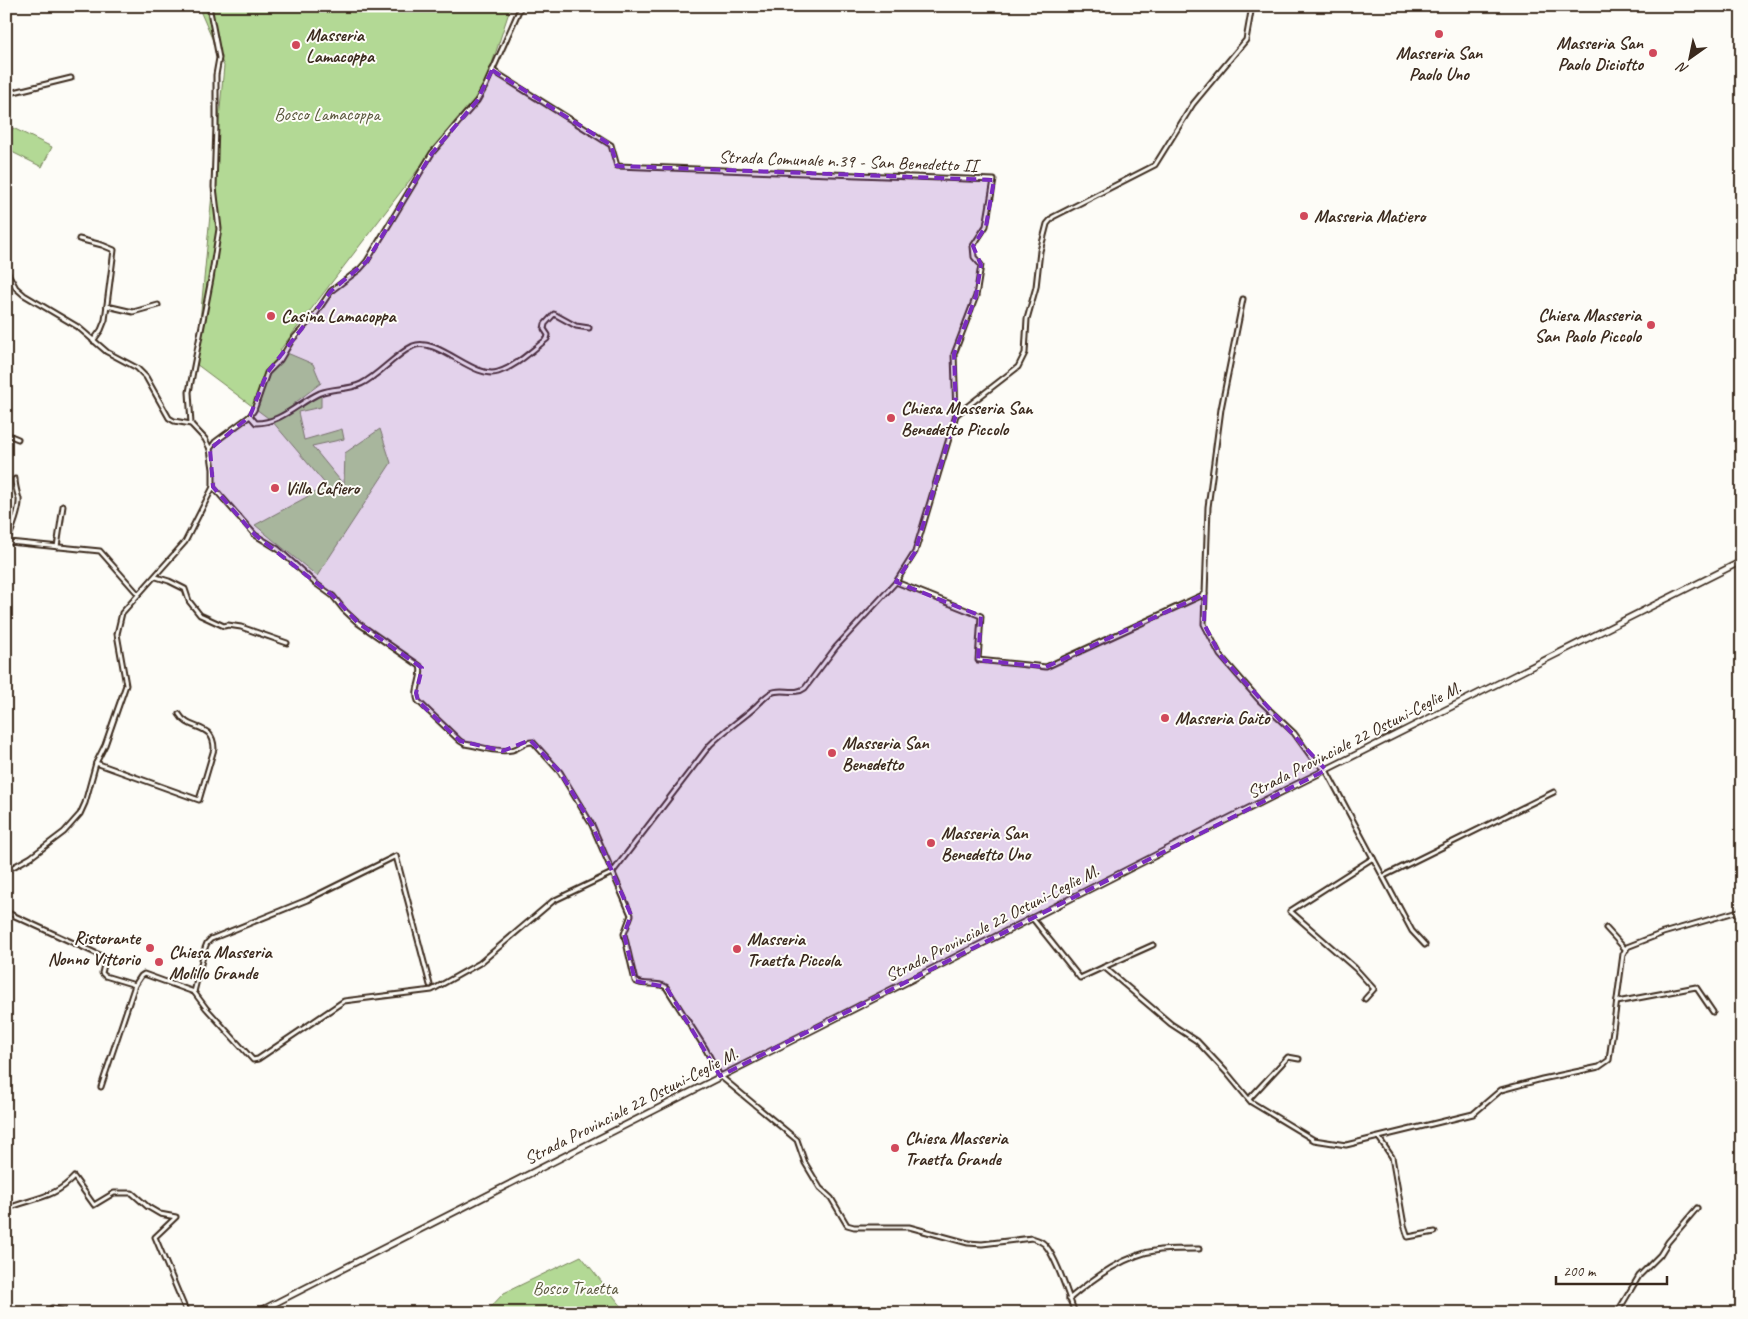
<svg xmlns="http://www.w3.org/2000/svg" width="1748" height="1319" viewBox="0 0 1748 1319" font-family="Caveat,sans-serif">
	<rect width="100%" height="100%" fill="#fdfcf7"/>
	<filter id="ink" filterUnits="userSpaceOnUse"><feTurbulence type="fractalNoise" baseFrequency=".02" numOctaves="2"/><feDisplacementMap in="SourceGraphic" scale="10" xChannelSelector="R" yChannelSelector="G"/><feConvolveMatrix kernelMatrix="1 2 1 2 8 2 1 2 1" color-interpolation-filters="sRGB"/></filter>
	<g filter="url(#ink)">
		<g fill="#b3d995" stroke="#77825a">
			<path d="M198,6H511L484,88L455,121L280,350L313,364L321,383L292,405L321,393V407L298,412L304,440L342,429L344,439L312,446L344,485L345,453L380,429L391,463L317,576L255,525L327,486L272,421L196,364L224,66Z"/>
			<path d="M13,128L52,147L42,167L6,149V141Z"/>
			<path d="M581,1256L627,1313H485L504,1293Z"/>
		</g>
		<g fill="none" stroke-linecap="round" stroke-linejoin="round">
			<defs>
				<g id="minor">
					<path d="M492,70L611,145L617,166L994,180L986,226L973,246L974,257L981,265L976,296L954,354L956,415"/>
					<path d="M6,94L71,78"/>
					<path d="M79,239L102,245L114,250L105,320L101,330L93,341"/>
					<path d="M6,270L16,288L24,295L78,327L107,352L137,368L146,377L169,418L174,421L191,424L205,439L210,449L213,469V487L185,542L122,613L117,634L126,685L105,745L96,763L85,803L80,814L64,832L31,857L6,871"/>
					<path d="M107,306L133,312L158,305"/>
					<path d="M250,416L256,423C281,423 298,403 320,393C333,388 348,390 361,384C378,376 396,354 413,346C437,336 474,380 498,372C517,366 531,351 547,339L548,335L544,329L545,324L554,314L576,326L589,328"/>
					<path d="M191,424L189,392L211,279L219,229L214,187L216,126V75L219,58L209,6"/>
					<path d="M6,434L18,439"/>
					<path d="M210,449L215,442L250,416L254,410L267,373L280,360L292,340L315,315L331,291L360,269L367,261L432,153L477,101L486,85L521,6"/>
					<path d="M15,479C15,486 17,492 19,499C20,508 12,530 8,539L9,542L100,551L138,594"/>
					<path d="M213,487L255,535L278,549L315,583L333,596L344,610L358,623L420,666C424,678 413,689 418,701L460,741L465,744C479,746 497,753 512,750C520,748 525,741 533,742L560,772L592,825L631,915L624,934L635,981C644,987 656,981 666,987L705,1048L720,1076L797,1140L805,1163L820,1188L831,1198L847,1225L854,1227H909L968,1243L982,1244L1032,1238C1038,1240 1042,1241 1046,1246C1057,1259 1068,1295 1075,1313"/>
					<path d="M57,547L63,506"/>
					<path d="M156,577L169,581L185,589L189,601L200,615L224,626L228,625L241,627L287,643"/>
					<path d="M896,582L981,616L978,660L1046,667L1205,594L1204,624L1220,655L1260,701L1294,733L1312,758L1326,770L1412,931L1425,945"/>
					<path d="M1205,594L1208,507L1221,409L1243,299"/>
					<path d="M96,763L199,800L214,749C214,722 189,732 179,714"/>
					<path d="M1384,876L1554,792"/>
					<path d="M6,912L102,956L105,961L102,973L105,976L135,985L141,976L144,974L194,992L206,1008L253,1060L258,1059L344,1001L432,990L480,963L553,901L612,873L710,745C725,730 738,722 753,709C759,704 764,697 771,693C781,687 795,696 805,688L836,647L896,582L915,552L956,415L1018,367L1025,353L1027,319L1036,287L1040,251L1047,224L1053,217L1155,165L1193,104L1246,40L1252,6"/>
					<path d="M1033,919L1080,978L1104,967L1171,1024L1197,1041L1227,1073L1251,1102L1314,1140L1346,1145L1473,1114L1501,1090L1542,1079L1599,1067L1609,1060L1623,954L1627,947L1663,933L1742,910"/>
					<path d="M1606,928L1626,950"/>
					<path d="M1104,967L1153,945"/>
					<path d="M194,992L205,948L207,943L211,939L307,900L396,856L430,985"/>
					<path d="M1365,999L1374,989L1355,968L1290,911L1373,858"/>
					<path d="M1617,1002L1696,987L1713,1012"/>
					<path d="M101,1087L135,985"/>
					<path d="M1249,1099L1288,1057L1299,1059"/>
					<path d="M1379,1138L1392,1157L1404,1225L1408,1237L1435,1232"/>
					<path d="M6,1209C32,1198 54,1199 74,1177L94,1205L114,1193H132L148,1207L160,1214L176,1217L155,1237L187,1313"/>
					<path d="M1069,1299C1095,1277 1126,1254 1160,1250C1173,1249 1187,1249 1199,1249"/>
					<path d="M48,1313L52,1308L63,1311"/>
					<path d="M1617,1313L1639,1276L1660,1255L1668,1242L1697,1208"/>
				</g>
				<path id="secondary" d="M256,1313L1172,847L1742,561"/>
			</defs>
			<use href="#minor" stroke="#3b2a1e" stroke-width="7"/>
			<use href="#secondary" stroke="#3b2a1e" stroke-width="8"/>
			<use href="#minor" stroke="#fdfcf7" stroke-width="3"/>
			<use href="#secondary" stroke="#fdfcf7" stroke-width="4.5"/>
		</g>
	</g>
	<path fill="#7b2cbf" fill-opacity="0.2" stroke="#7b2cbf" stroke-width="4" stroke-dasharray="10 6" stroke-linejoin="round" d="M492,70L611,145L617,166L994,180L986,226L973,246L981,265L976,296L954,354L956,415L915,552L896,582L981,616L978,660L1046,667L1205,594L1204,624L1220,655L1326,770L720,1076L666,987L635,981L624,934L631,915L592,825L560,772L530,740L503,751L460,741L418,701L416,693L422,668L358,623L333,596L255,535L213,487L210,449L250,416L267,373L331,291L367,261L432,153L477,101Z"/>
	<g fill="#d1495b" stroke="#fdfcf7" stroke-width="2">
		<circle cx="1439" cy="34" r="5"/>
		<circle cx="296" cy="45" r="5"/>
		<circle cx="1653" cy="53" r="5"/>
		<circle cx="1304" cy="216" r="5"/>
		<circle cx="271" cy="316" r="5"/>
		<circle cx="1651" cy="325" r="5"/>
		<circle cx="891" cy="418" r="5"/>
		<circle cx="275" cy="488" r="5"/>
		<circle cx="1165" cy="718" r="5"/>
		<circle cx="832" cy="753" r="5"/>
		<circle cx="931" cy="843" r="5"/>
		<circle cx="150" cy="948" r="5"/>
		<circle cx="737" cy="949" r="5"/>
		<circle cx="159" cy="962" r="5"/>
		<circle cx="895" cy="1148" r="5"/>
	</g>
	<g text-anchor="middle" stroke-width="4" stroke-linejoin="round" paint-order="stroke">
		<g font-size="18" font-weight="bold" fill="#3b2a1e" stroke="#fdfcf7" text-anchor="start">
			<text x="306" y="41">Masseria<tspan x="306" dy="21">Lamacoppa</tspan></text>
			<text x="1643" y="49" text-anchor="end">Masseria San<tspan x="1643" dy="21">Paolo Diciotto</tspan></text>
			<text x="1439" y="59" text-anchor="middle">Masseria San<tspan x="1439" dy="21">Paolo Uno</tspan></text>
			<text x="1314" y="222">Masseria Matiero</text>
			<text x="1641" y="321" text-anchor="end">Chiesa Masseria<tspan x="1641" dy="21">San Paolo Piccolo</tspan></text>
			<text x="281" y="322">Casina Lamacoppa</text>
			<text x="901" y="414">Chiesa Masseria San<tspan x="901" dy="21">Benedetto Piccolo</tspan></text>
			<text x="285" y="494">Villa Cafiero</text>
			<text x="1175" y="724">Masseria Gaito</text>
			<text x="842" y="749">Masseria San<tspan x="842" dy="21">Benedetto</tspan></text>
			<text x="941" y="839">Masseria San<tspan x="941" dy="21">Benedetto Uno</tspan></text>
			<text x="140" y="944" text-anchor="end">Ristorante<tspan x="140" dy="21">Nonno Vittorio</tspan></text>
			<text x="747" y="945">Masseria<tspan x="747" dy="21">Traetta Piccola</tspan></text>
			<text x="169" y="958">Chiesa Masseria<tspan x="169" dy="21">Molillo Grande</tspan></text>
			<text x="905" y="1144">Chiesa Masseria<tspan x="905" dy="21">Traetta Grande</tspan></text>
		</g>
		<g font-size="18" fill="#59563c" stroke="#fdfcf7">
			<text x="327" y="120">Bosco Lamacoppa</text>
			<text x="575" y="1294">Bosco Traetta</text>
		</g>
		<g font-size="18" fill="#3b2a1e" stroke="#fdfcf7">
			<text transform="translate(848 161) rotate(2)" y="6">Strada Comunale n.39 - San Benedetto II</text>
			<text transform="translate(1354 740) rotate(-27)" y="6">Strada Provinciale 22 Ostuni-Ceglie M.</text>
			<text transform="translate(992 923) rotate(-27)" y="6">Strada Provinciale 22 Ostuni-Ceglie M.</text>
			<text transform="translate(631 1106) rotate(-27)" y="6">Strada Provinciale 22 Ostuni-Ceglie M.</text>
		</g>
	</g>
	<rect width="1748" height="1319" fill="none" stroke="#fdfcf7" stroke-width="25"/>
	<rect x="12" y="12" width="1723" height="1294" fill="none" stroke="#3b2a1e" stroke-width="2" filter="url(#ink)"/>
	<g transform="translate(1690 58) rotate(213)" stroke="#fdfcf7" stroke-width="4" paint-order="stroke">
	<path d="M0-4L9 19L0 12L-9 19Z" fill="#3b2a1e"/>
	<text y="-8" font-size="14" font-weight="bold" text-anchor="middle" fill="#3b2a1e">N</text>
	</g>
	<path d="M1556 1276v8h111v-8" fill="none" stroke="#3b2a1e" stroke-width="2.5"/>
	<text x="1563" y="1276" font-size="15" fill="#3b2a1e" stroke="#fdfcf7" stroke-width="4" paint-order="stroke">200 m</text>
</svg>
